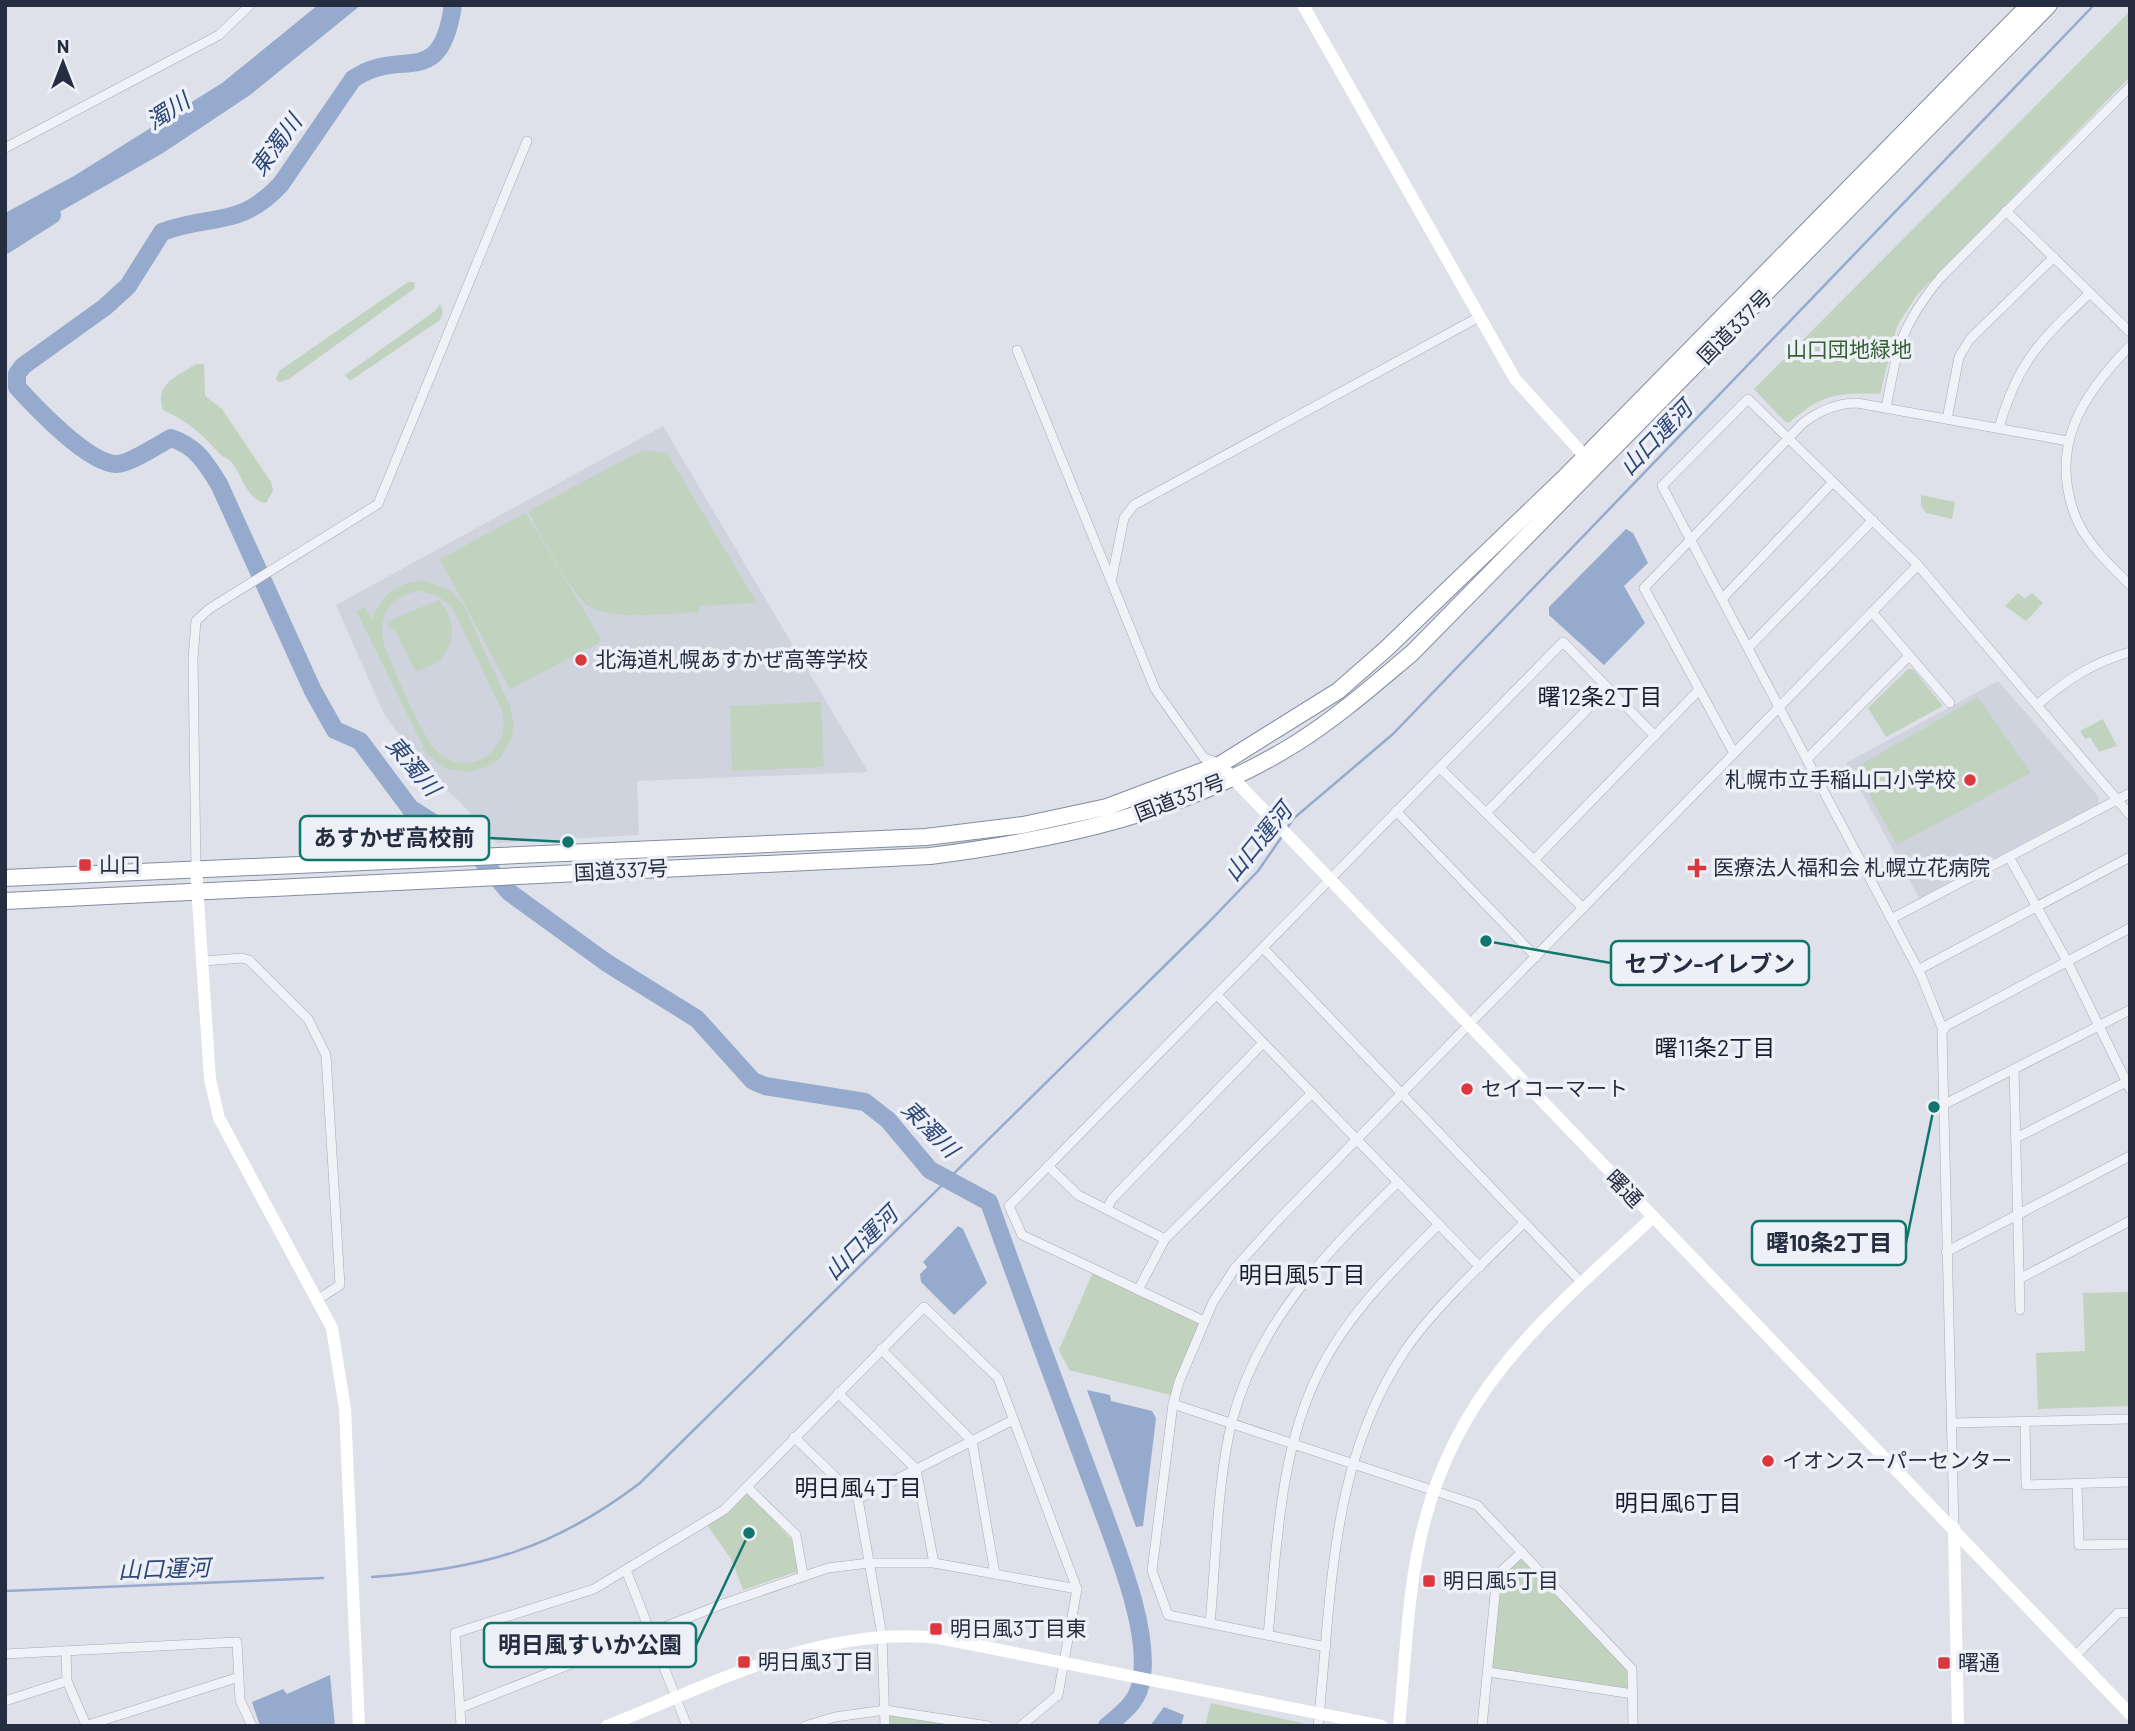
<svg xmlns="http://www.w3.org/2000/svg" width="2135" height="1731" viewBox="0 0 2135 1731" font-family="Barlow,'Noto Sans JP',sans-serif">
	<rect width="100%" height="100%" fill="#dee1e9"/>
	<g fill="#cfd3de">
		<path d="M663,426L868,772L637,781L639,835L497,843L458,800L429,776L384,714L336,605Z"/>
		<path d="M1998,681L2099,797L2098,804L1919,898L1846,763Z"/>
	</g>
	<g fill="#c1d3be" fill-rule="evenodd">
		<path d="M2130,11V77L1917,295L1897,326L1880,394C1838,392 1821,394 1789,423L1784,421L1754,389Z"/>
		<path d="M408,282H414L415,288L289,379L279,382L276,379L279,371Z"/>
		<path d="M440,304L443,312L440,320L350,381L345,375L435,311Z"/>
		<path d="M196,364H204L205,396L222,409L271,482L273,491L266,503C245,499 244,477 232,463C229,459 223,457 219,453C203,435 186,420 163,410C154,384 176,377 196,364Z"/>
		<path d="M643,450L667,453L757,603L699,606V612C669,613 616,621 590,607C573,598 539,531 528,511Z"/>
		<path d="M1921,495L1955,502L1952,519L1926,513L1921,506Z"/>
		<path d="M526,513L602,641L510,689L440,559Z"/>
		<path d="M426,581L450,590L463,604L510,706L514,725L511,740L501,757L489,766L471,772L446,769L427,754L356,611L365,607L372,620C381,595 398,580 426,581ZM421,591L438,596L452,607L502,711C506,726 503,740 492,751C476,768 449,766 435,749C420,732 391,664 383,641C378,614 394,593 421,591Z"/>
		<path d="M2018,593L2025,599L2032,593L2043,603L2026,621L2005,606Z"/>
		<path d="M439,600C464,627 451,666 415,671L396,632L388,627V621Z"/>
		<path d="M1908,669H1913L1943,706L1886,737L1868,708Z"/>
		<path d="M1978,697L2031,773L1897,845L1855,768Z"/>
		<path d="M821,702L824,767L732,771L730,706Z"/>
		<path d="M2103,719L2117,746L2099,752L2090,737L2085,739L2080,731Z"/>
		<path d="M1094,1270L1204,1321L1175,1396L1069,1370L1059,1350Z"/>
		<path d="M2130,1292V1406L2038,1409L2036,1353L2085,1351L2083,1293Z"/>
		<path d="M747,1491L793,1541L799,1571L743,1590L731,1559L707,1525Z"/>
		<path d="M1522,1552L1632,1669L1633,1694L1488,1672L1497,1575Z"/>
		<path d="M1211,1703L1302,1723L1305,1726H1205Z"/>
		<path d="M885,1710L988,1726H885Z"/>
	</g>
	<g fill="#95aacc">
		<path d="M318,5H361L250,95L163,153L5,243V213L74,176L222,83Z"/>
		<path d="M1626,529L1633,533L1648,563L1624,586L1645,623L1604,665L1549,615V607Z"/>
		<path d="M958,1226L963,1229L987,1283L954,1315L921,1282L920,1274L927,1267L923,1262Z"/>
		<path d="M1087,1390L1110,1395L1111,1401L1152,1411L1156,1418L1143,1526L1136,1527Z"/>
		<path d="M330,1675L335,1726H260L252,1702L283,1689L287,1694Z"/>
		<path d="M1164,1707L1184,1715L1181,1726H1150Z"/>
	</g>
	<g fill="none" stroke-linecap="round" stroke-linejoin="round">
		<g stroke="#95aacc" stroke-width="2.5">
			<path d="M1286,830L1293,819L1393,734L2094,5"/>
			<path d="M372,1577C481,1569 552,1550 640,1483L1208,923L1258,871L1283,835"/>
			<path d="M5,1591L323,1578"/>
		</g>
		<g stroke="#95aacc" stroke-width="18">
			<path d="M453,5C440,93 402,45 353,79L281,184C239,229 213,213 162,232L128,286L105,307L23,366L17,374V387C36,408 88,463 116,464C128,465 159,444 171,438C196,446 206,463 219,484L313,691L335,730L360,741L410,808L469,845L509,892L607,963L697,1019L753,1081L765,1086L865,1102L888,1120L930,1170L989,1202C1026,1307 1066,1412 1105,1517C1121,1561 1148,1629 1142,1676C1140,1700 1125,1711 1107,1726"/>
			<path d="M5,245L52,215"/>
		</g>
		<defs>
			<g id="street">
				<path d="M5,148L219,35L250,5"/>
				<path d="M2006,211L2130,332"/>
				<path d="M2130,346C2082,395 2048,447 2076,518C2087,544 2111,566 2130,585"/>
				<path d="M1017,350L1155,689L1204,758L1219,763"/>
				<path d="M1886,408C1898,346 1900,327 1941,277L2130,87"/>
				<path d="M1947,419L1959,357L1970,339L2054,257"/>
				<path d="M1999,428C2017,362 2042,339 2090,293"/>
				<path d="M1112,577L1124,518L1134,505L1479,317"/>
				<path d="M1722,599L1833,482"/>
				<path d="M1872,612L1950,703"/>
				<path d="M1748,648L1873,520"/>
				<path d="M2037,705C2066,680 2092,663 2130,652"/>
				<path d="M1734,753L1644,588L1803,423C1819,411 1837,403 1857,403L2068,441"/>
				<path d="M1807,759L1909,656"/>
				<path d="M1440,768L1583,908"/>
				<path d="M1396,811L1536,957"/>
				<path d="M1486,813L1608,688"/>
				<path d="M2009,857L2067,961L2130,1089"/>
				<path d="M1534,860L1699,690"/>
				<path d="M196,870L193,659L196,621L209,609L378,504L527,141"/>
				<path d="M1891,919L2130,793"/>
				<path d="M1264,949L1582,1283"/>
				<path d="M204,961L242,958L249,960L308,1019L326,1055L340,1285L317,1300"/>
				<path d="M1918,970L2130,857"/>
				<path d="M1218,996L1480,1267"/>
				<path d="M1943,1030L1921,975L1662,486L1748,399L1917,564L2130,815"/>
				<path d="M2014,1069L2020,1310"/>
				<path d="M1943,1105L2130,1010"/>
				<path d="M2016,1138L2130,1080"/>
				<path d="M1048,1166L1078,1195L1165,1239"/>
				<path d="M1107,1209L1112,1199L1263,1043"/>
				<path d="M1946,1252L2130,1156"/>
				<path d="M2019,1279L2130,1221"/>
				<path d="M1138,1290L1165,1239L1312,1093"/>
				<path d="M1204,1321L1022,1235L1009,1206L1563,642L1655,736"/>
				<path d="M881,1349L972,1441L995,1574"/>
				<path d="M838,1393L916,1469L934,1563"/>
				<path d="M1173,1404L1477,1505L1632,1669L1633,1726"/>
				<path d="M2025,1421L2026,1485L2130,1482"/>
				<path d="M1951,1423L2130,1419"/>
				<path d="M794,1437L858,1499L882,1635L885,1726"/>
				<path d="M2077,1484L2079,1545L2130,1544"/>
				<path d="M747,1487L796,1535L803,1575"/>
				<path d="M858,1499L1013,1420"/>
				<path d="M1954,1528L1942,1032L1946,1026L2130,928"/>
				<path d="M626,1570L687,1726"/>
				<path d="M1210,1623C1216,1560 1217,1482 1232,1421C1259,1320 1327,1252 1398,1182"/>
				<path d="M1268,1635C1277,1547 1279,1454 1318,1374C1346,1316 1394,1269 1439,1224"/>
				<path d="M1326,1647L1168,1615L1152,1571L1173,1404L1179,1382L1213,1302L1235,1268L1278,1220L1918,565"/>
				<path d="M66,1651L67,1681L86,1725"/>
				<path d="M5,1654L237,1642L240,1700L252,1726"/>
				<path d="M2074,1657L2118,1613H2130"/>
				<path d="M1488,1672L1633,1694"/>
				<path d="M5,1701L67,1681"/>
				<path d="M460,1708L720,1605L828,1568L869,1563H934L1077,1589"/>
				<path d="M85,1726L239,1677"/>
				<path d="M461,1726L455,1633L594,1589L724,1510L924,1307L998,1378L1077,1589L1058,1695L1021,1726"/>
				<path d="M805,1726L835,1717L885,1710L988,1726"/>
				<path d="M1318,1726C1332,1595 1329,1465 1404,1352C1432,1310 1487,1259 1524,1223"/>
				<path d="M1482,1726L1497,1575L1522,1552"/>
			</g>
			<g id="highway">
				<path d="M5,878L926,837L1023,825L1107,807L1221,764L1338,691L1387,648L1563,479L2029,5"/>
				<path d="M5,901L930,856C1061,839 1185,813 1298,742C1339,716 1375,684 1412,653L2049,5"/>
			</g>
		</defs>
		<use href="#street" stroke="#a6abb7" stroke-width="10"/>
		<use href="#highway" stroke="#848ca1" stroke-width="18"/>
		<use href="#street" stroke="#f1f2f7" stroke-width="9"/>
		<g stroke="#fff" stroke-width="12">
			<path d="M1303,5L1515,379L1590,462"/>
			<path d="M1227,772L2130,1714"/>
			<path d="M196,870L210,1079L219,1118L332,1328L345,1409L359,1726"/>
			<path d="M1954,1528L1958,1726"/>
			<path d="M607,1726C713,1684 822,1625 939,1638L1382,1726"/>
			<path d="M1399,1726C1406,1658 1407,1586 1425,1520C1461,1383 1553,1310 1652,1218"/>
		</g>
		<use href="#highway" stroke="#fff" stroke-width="16"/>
	</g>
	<g fill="#da373e" stroke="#edf0f6" stroke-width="2.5">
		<circle cx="581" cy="660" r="7"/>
		<circle cx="1970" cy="780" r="7"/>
		<rect x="78" y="858" width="14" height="14" rx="3.5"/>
		<path d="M1693.5 857.5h7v7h7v7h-7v7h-7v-7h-7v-7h7z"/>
		<circle cx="1467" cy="1089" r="7"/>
		<circle cx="1768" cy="1461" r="7"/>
		<rect x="1422" y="1574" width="14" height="14" rx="3.5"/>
		<rect x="929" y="1622" width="14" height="14" rx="3.5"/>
		<rect x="737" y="1655" width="14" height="14" rx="3.5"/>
		<rect x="1937" y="1656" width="14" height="14" rx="3.5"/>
	</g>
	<g text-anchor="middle" stroke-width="7" stroke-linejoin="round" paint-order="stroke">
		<g font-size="21" fill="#252d41" stroke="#edf0f6">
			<text transform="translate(1735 327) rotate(-45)" y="7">国道337号</text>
			<text transform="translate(1180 798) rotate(-21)" y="7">国道337号</text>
			<text transform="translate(621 871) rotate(-3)" y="7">国道337号</text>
			<text transform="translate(1624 1189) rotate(46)" y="7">曙通</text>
		</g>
		<g font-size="21" fill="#355e32" stroke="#edf0f6">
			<text x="1849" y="357">山口団地緑地</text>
		</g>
		<g font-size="21" fill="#252d41" stroke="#edf0f6" text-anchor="start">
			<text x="595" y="667">北海道札幌あすかぜ高等学校</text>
			<text x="1956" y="787" text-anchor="end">札幌市立手稲山口小学校</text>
			<text x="99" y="872">山口</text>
			<text x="1713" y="875">医療法人福和会 札幌立花病院</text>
			<text x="1481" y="1096">セイコーマート</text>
			<text x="1782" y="1468">イオンスーパーセンター</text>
			<text x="1443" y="1588">明日風5丁目</text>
			<text x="950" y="1636">明日風3丁目東</text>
			<text x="758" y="1669">明日風3丁目</text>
			<text x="1958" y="1670">曙通</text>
		</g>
		<g font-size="23" font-style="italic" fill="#2c4678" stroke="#edf0f6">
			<text transform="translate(168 111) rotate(-33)" y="8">濁川</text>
			<text transform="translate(276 145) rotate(-54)" y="8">東濁川</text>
			<text transform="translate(1656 438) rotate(-46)" y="8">山口運河</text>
			<text transform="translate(413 766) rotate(50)" y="8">東濁川</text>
			<text transform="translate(1258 842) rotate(-51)" y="8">山口運河</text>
			<text transform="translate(930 1129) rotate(45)" y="8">東濁川</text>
			<text transform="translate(861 1243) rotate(-45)" y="8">山口運河</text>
			<text transform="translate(164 1569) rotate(-2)" y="8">山口運河</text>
		</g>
		<g font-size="23" fill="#181e31" stroke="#edf0f6">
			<text x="1600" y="705">曙12条2丁目</text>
			<text x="1715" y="1056">曙11条2丁目</text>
			<text x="1302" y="1283">明日風5丁目</text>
			<text x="858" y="1496">明日風4丁目</text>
			<text x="1678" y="1511">明日風6丁目</text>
		</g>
	</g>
	<path fill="none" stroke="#0f766e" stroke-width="2.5" d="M568 842L489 838M1486 941L1611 963M1934 1107L1906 1243M749 1533L696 1645"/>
	<g fill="#0f766e" stroke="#edf0f6" stroke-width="2.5">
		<circle cx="568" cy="842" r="7"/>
		<circle cx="1486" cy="941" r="7"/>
		<circle cx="1934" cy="1107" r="7"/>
		<circle cx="749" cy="1533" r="7"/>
	</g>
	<g fill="#edf0f6" stroke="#0f766e" stroke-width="2.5">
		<rect x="300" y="816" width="189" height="44" rx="7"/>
		<rect x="1611" y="941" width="198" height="44" rx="7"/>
		<rect x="1752" y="1221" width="154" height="44" rx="7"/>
		<rect x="484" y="1623" width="212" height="44" rx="7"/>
	</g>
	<g font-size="23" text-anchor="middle" font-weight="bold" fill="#252d41">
		<text x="394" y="846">あすかぜ高校前</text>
		<text x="1710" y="972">セブン-イレブン</text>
		<text x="1829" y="1251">曙10条2丁目</text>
		<text x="590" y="1653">明日風すいか公園</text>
	</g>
	<rect width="2135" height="1731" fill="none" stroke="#252d41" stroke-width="14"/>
	<g transform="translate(63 63)" stroke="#edf0f6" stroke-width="5" paint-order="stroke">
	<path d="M0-5L12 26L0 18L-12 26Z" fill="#252d41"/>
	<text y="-10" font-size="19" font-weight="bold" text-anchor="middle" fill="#252d41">N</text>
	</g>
</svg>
